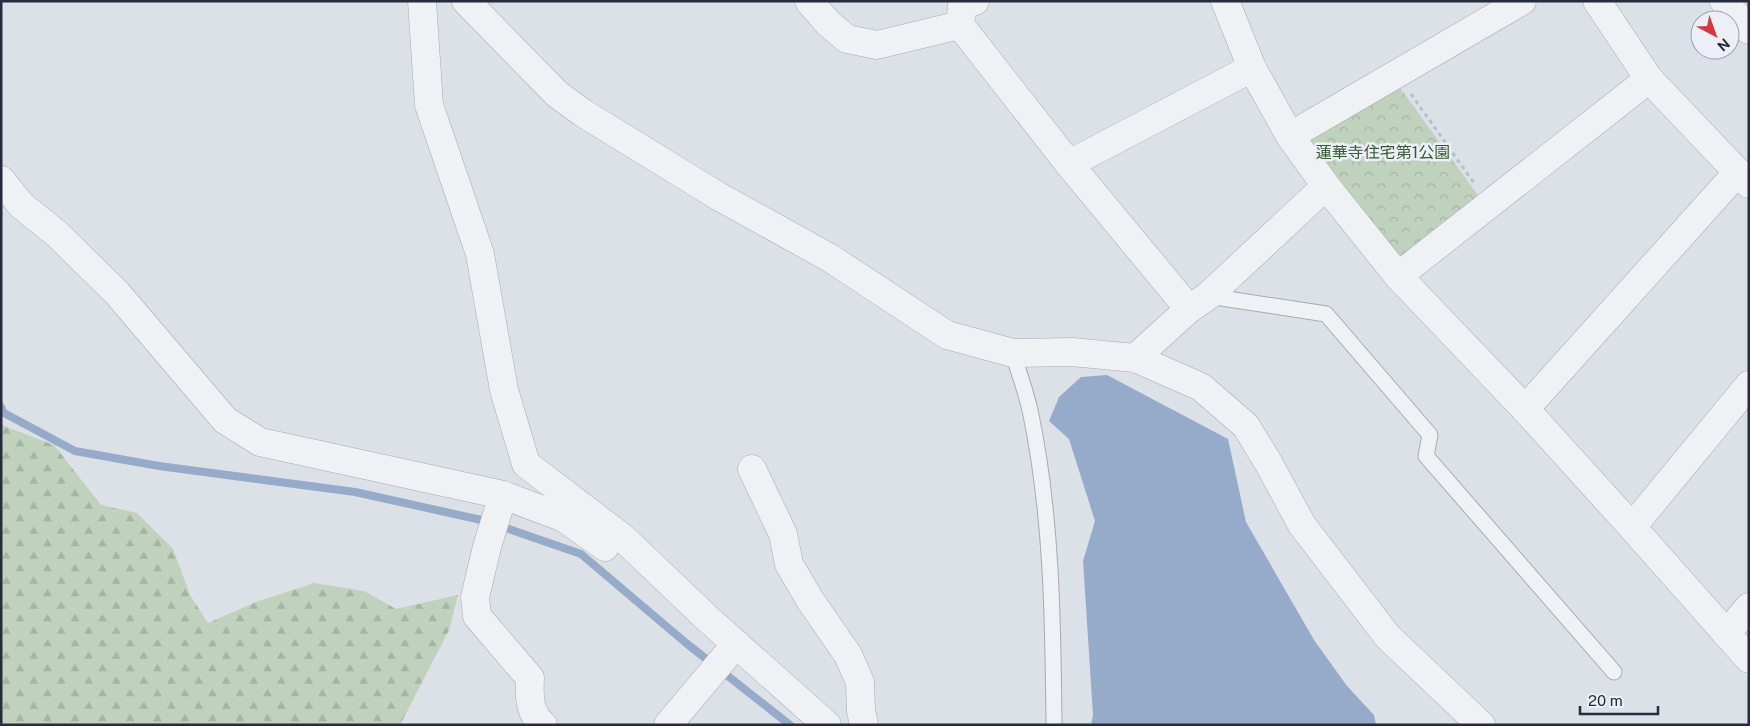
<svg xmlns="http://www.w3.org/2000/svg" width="1750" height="726" viewBox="0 0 1750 726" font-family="'Public Sans','Noto Sans JP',sans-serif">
	<defs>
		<pattern id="forest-firs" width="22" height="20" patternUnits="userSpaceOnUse" patternTransform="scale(1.25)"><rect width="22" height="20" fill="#c0d1bd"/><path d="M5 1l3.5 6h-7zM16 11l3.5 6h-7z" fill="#a5b4a4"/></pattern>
		<pattern id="park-crowns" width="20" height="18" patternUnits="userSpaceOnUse" patternTransform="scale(1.25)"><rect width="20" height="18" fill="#c0d1bd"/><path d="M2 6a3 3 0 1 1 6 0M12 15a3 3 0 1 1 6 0" fill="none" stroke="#a5b4a4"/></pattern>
	</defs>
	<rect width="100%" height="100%" fill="#dce0e7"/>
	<path fill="url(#forest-firs)" d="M1,423L4,426L54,445L101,505L137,513L173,549L190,595L208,623L256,602L314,583L364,591L396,609L458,595L449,630L400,725H1Z"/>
	<path fill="url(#park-crowns)" d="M1396,82L1482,201L1403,264L1306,135Z"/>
	<path fill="#96aac9" d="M1107,375L1228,439L1246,522L1314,640L1347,686L1374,715L1376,725H1091L1093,715L1083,561L1095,521L1069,439L1049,421L1059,397L1081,377Z"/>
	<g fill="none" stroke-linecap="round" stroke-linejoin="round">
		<path stroke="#96aac9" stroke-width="8" d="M1,407L4,413L75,451L159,466L355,492L486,521L581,554L686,643L790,725"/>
		<defs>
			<g id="service">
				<path d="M1208,296L1326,314L1430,435L1426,456L1614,672"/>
				<path d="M1013,353C1019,374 1027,394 1031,415C1052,517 1053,621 1054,725"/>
			</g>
			<g id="minor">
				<path d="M422,1L429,105L480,254L504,390L526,464L623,538L708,619L827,725"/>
				<path d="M466,1L557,94L583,113L718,196L830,258L947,335L1013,353L1072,352L1135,358L1201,387L1246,426L1269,464L1302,525L1388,637L1481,725"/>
				<path d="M809,1L828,23L847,39L877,45L960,25"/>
				<path d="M975,1L962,6L960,25L1069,164L1189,309"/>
				<path d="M1225,1L1252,68L1290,136L1326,186L1398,276L1525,409L1632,527L1749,659"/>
				<path d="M1597,1L1649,79L1749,184"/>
				<path d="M1290,136L1522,1"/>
				<path d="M1069,164L1252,68"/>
				<path d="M1,180L21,205L57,234L117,293L225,420L260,442L503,495L564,518L605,547"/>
				<path d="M1398,276L1649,79"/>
				<path d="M1135,358L1189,309L1208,296L1326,186"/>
				<path d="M1525,409L1737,173"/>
				<path d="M752,469L783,534L789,564L810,600L848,655L860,682L861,711L864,725"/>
				<path d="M503,495L487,547L475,597L477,616L530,678C529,695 529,713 543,725"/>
				<path d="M1632,527L1749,385"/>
				<path d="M1726,634L1749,607"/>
				<path d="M668,725L736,644"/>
			</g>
			<path id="tertiary" d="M1724,1L1749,30"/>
		</defs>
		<use href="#service" stroke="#a5aab4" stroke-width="17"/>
		<use href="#minor" stroke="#a5aab4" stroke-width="29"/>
		<use href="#tertiary" stroke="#a5aab4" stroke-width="29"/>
		<path stroke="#bbbec5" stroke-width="3" stroke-dasharray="4 4" stroke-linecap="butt" d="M1411,94L1474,183"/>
		<use href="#service" stroke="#eff1f5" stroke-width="15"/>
		<use href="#minor" stroke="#eff1f5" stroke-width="28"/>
		<use href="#tertiary" stroke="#eff1f5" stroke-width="28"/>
	</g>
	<g text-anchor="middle" stroke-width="5" stroke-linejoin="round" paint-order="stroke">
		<g font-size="16" fill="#365a32" stroke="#eceff5">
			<text x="1383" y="158">蓮華寺住宅第1公園</text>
		</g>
	</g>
	<rect width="1750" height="726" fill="none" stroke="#262c3e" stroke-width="5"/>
	<g transform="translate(1715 35) rotate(139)"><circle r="24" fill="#eceff5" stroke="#9da1ac"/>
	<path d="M0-4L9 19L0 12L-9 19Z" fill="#d23b44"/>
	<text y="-8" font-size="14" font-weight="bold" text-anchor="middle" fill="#262c3e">N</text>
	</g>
	<path d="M1580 706v8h78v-8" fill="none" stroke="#262c3e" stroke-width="2.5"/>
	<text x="1588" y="706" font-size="15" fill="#262c3e" stroke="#eceff5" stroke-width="4" paint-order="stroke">20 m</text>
</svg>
